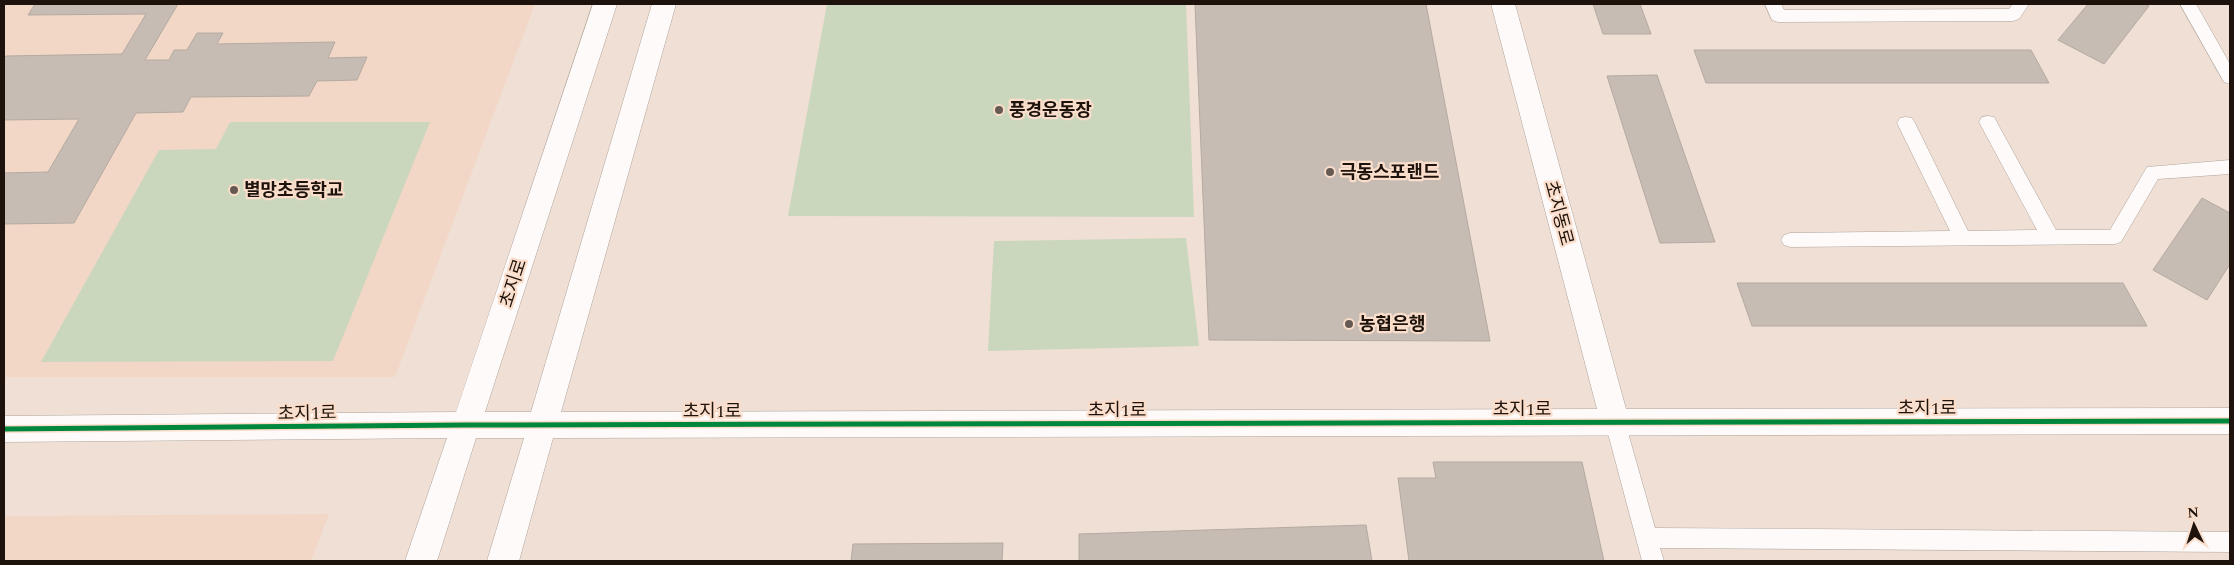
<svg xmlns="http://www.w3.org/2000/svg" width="2234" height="565" viewBox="0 0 2234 565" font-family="Spectral,'Noto Sans KR',serif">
	<rect width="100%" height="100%" fill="#efdfd5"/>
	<g fill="#f2d7c6">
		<path d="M4,4H535L395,377H4Z"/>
		<path d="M329,514L311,561H4V516Z"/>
	</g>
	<g fill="#cad7bd">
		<path d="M827,4H1186L1194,217L788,216Z"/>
		<path d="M230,122H430L333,361L41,362L159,150L216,149Z"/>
		<path d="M1186,238L1199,346L988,351L994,241Z"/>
	</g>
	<g fill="#c7bcb3" stroke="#b4aaa1">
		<path d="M35,4H178L145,60H169L174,50H187L197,33H223L217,44L335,42L328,58L367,57L357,80L317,81L309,96L191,97L183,112L136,113L74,223L4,224V173L48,172L79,119L4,120V58L6,56L122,54L146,14L28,15Z"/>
		<path d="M1195,4H1426L1490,341L1209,340Z"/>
		<path d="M1593,4H1640L1651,34H1603Z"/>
		<path d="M2088,4H2143L2149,6L2104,64L2058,40Z"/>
		<path d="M1694,50H2031L2049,83H1706Z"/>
		<path d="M1657,75L1715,242L1660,243L1607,76Z"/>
		<path d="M2202,198L2230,213V264L2207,300L2153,270Z"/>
		<path d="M1737,283H2123L2147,326H1752Z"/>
		<path d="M1433,462H1582L1604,561H1409L1398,478H1436Z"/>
		<path d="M1366,525L1372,561H1079V534Z"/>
		<path d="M1003,543L1002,561H851L853,544Z"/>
	</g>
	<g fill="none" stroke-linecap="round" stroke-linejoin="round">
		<defs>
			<g id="service">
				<path d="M1765,4H1781L1784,10L2009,9L2013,4H2029L2019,19L2013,21L1778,22L1772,20Z"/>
				<path d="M2180,4H2196L2230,64V84L2224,82Z"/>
				<path d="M1988,116L1994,117L2056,230H2110L2147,167L2230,160V174L2158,179L2121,242L2115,244L1790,247L1784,245L1781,240L1784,235L1790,233L1950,231L1897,123L1900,118L1906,117L1912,118L1915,123L1968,231L2037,230L1979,122L1982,117Z"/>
				<path d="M1615,413L1622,416L1625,422L1655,528L2230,532V552L1660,548L1664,561H1642L1605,422L1608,416Z"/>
			</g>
			<path id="tertiary" d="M593,4H617L485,412H531L652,4H676L561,412L1597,409L1491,4H1515L1626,409L2230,408V434L553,438L519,561H487L524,438H476L437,561H405L447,438L4,442V416L456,412Z"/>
		</defs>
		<use href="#service" stroke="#b0a49c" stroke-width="1"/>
		<use href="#tertiary" stroke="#b0a49c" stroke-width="1"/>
		<use href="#service" fill="#fdfaf9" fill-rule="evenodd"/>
		<use href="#tertiary" fill="#fdfaf9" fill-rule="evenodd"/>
		<defs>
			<path id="cycleway" d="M4,429L466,425L2230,421"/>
		</defs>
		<use href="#cycleway" stroke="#faddca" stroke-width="8"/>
		<use href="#cycleway" stroke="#00873e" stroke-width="5"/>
	</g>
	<g fill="#665a52" stroke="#faddca" stroke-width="2">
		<circle cx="999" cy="110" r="5"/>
		<circle cx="1330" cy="172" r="5"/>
		<circle cx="234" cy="190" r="5"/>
		<circle cx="1349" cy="324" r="5"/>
	</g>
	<g text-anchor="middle" stroke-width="4.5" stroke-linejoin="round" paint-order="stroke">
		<g font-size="18" font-weight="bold" fill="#1d130c" stroke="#faddca" text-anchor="start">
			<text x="1009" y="116">풍경운동장</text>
			<text x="1340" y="178">극동스포랜드</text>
			<text x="244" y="196">별망초등학교</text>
			<text x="1359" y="330">농협은행</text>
		</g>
		<g font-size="18" fill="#1d130c" stroke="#faddca">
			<text transform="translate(1559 213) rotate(75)" y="6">초지동로</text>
			<text transform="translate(513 283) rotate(-72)" y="6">초지로</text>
			<text x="1927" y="414">초지1로</text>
			<text x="1522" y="415">초지1로</text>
			<text x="1117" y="416">초지1로</text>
			<text x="712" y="417">초지1로</text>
			<text transform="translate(307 413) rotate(-1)" y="6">초지1로</text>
		</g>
	</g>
	<rect width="2234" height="565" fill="none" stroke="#1d130c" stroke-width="10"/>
	<g transform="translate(2194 525) rotate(356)" stroke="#faddca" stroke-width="4" paint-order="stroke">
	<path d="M0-4L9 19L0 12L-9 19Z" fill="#1d130c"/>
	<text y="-8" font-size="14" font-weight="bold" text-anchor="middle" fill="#1d130c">N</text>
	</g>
</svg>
